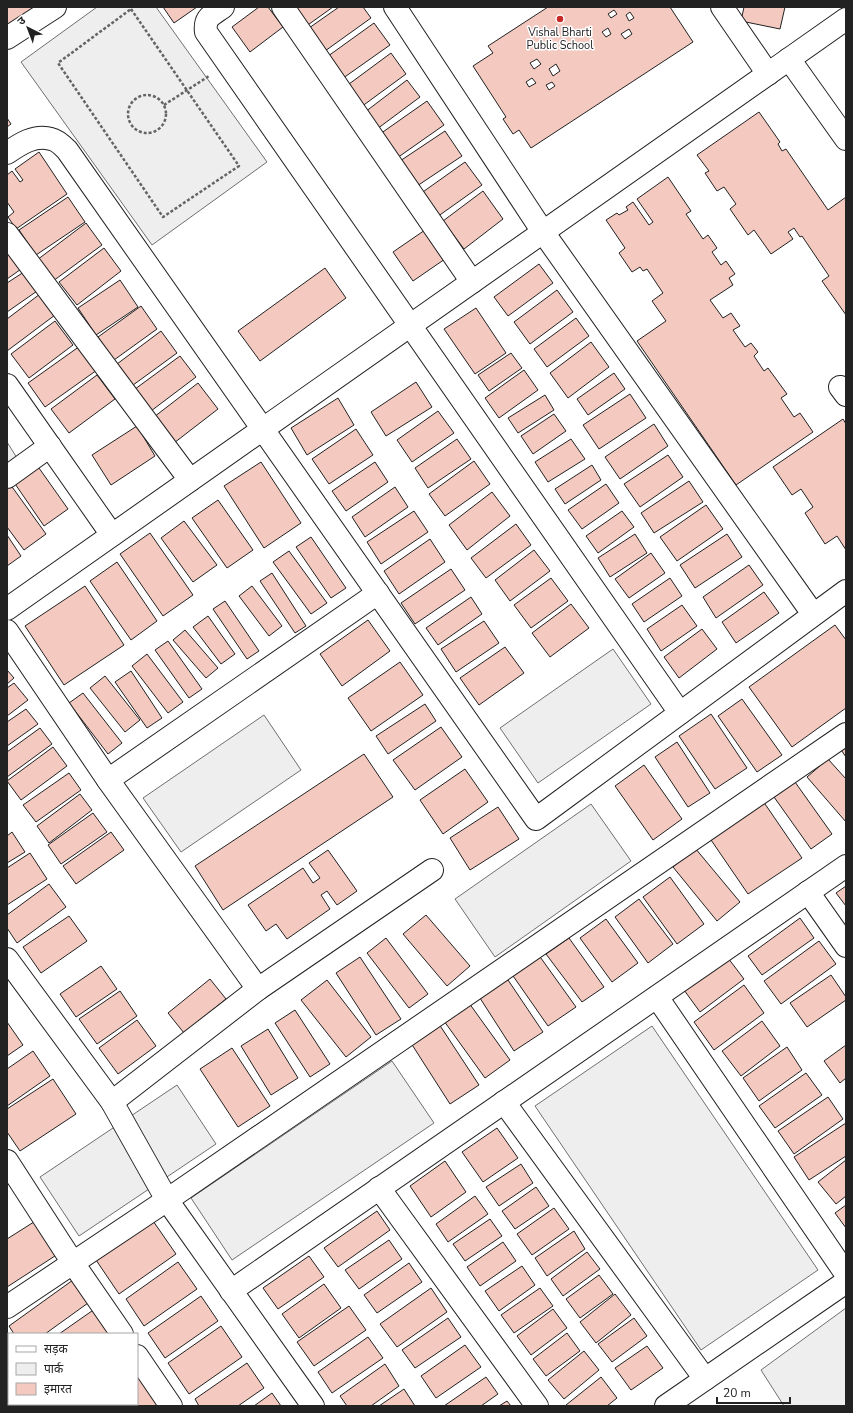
<svg xmlns="http://www.w3.org/2000/svg" width="853" height="1413" viewBox="0 0 853 1413" font-family="'Nunito Sans','Noto Sans Devanagari',sans-serif">
	<rect width="100%" height="100%" fill="#fff"/>
	<g fill="#eee" stroke="#6f6f6f">
		<path d="M97,7H156L267,162L152,245L21,62Z"/>
		<path d="M7,442L17,458L7,465Z"/>
		<path d="M613,649L651,704L538,783L500,728Z"/>
		<path d="M264,715L301,770L181,852L143,798Z"/>
		<path d="M591,804L631,861L495,957L455,899Z"/>
		<path d="M652,1026L818,1270L701,1350L535,1106Z"/>
		<path d="M392,1061L434,1123L232,1260L191,1198Z"/>
		<path d="M177,1085L216,1144L79,1236L40,1177Z"/>
		<path d="M846,1308V1406H784L761,1370Z"/>
	</g>
	<g fill="#f3c9c0" stroke="#222" fill-rule="evenodd">
		<path d="M7,7H32L33,9L7,29Z"/>
		<path d="M163,7H197L174,23Z"/>
		<path d="M259,7H268L283,27L250,52L232,27Z"/>
		<path d="M291,7H333L305,27Z"/>
		<path d="M339,7H363L371,18L325,51L309,28Z"/>
		<path d="M548,7H670L693,42L531,148L519,130L513,134L503,119L506,117L473,66L493,53L488,46ZM614,10L617,14L611,18L608,14ZM630,12L634,18L629,21L626,15ZM608,28L611,34L606,37L602,32ZM629,29L632,34L625,39L621,34ZM537,59L541,64L534,69L530,63ZM556,64L560,71L553,76L549,69ZM532,78L536,83L529,87L526,82ZM552,82L555,86L549,90L546,85Z"/>
		<path d="M744,7H785L780,29L741,21Z"/>
		<path d="M374,23L390,45L339,81L324,59Z"/>
		<path d="M391,53L406,74L361,107L345,87Z"/>
		<path d="M407,80L420,97L377,129L365,112Z"/>
		<path d="M427,101L444,125L397,158L380,134Z"/>
		<path d="M759,112L780,142L778,144L782,151L786,149L828,210L846,197V315L822,281L829,276L802,236L800,237L794,228L788,232L793,239L771,254L754,230L748,235L730,209L736,204L724,187L717,191L705,173L709,171L697,155Z"/>
		<path d="M7,118L11,124L7,127Z"/>
		<path d="M445,131L462,156L417,186L400,161Z"/>
		<path d="M39,152L67,194L16,229L8,217L14,212L7,202V175L12,171L20,182L23,180L15,169Z"/>
		<path d="M465,162L482,185L437,217L420,194Z"/>
		<path d="M668,177L691,211L686,214L703,239L708,235L717,248L712,252L721,265L726,261L735,274L729,278L733,285L710,300L723,318L731,313L740,326L733,330L745,347L751,343L758,352L754,356L764,371L768,368L787,394L781,398L794,417L800,413L813,432L736,485L637,341L666,321L652,301L663,293L647,269L643,271L640,267L632,272L619,253L625,248L606,220L617,213L619,215L628,210L626,207L633,202L649,225L653,222L637,199Z"/>
		<path d="M483,191L503,219L464,249L443,221Z"/>
		<path d="M68,197L85,222L36,255L19,230Z"/>
		<path d="M86,223L102,245L53,281L37,260Z"/>
		<path d="M425,230L445,259L413,281L393,252Z"/>
		<path d="M7,242L24,267L7,279Z"/>
		<path d="M104,248L121,271L77,305L59,282Z"/>
		<path d="M539,264L553,283L508,316L494,297Z"/>
		<path d="M325,268L346,298L260,361L238,331Z"/>
		<path d="M27,270L40,289L7,312V283Z"/>
		<path d="M120,280L138,307L96,335L78,308Z"/>
		<path d="M557,290L573,312L530,344L514,322Z"/>
		<path d="M40,294L55,315L7,351V319Z"/>
		<path d="M141,306L157,329L114,360L98,337Z"/>
		<path d="M476,308L506,353L475,374L444,329Z"/>
		<path d="M576,318L589,336L547,367L534,349Z"/>
		<path d="M55,321L73,345L29,378L11,354Z"/>
		<path d="M161,331L177,353L129,388L113,367Z"/>
		<path d="M591,342L609,367L568,398L550,373Z"/>
		<path d="M80,346L97,370L45,407L28,383Z"/>
		<path d="M511,353L522,368L489,391L478,375Z"/>
		<path d="M180,356L196,377L147,414L131,392Z"/>
		<path d="M524,370L538,390L499,418L485,398Z"/>
		<path d="M614,373L625,389L588,415L577,399Z"/>
		<path d="M97,375L115,399L69,433L51,409Z"/>
		<path d="M416,382L432,407L386,436L371,412Z"/>
		<path d="M198,383L218,409L174,443L154,417Z"/>
		<path d="M630,394L646,418L599,449L583,425Z"/>
		<path d="M545,395L554,410L518,433L508,418Z"/>
		<path d="M338,398L354,425L307,455L291,428Z"/>
		<path d="M438,411L454,433L412,462L397,440Z"/>
		<path d="M554,414L566,431L533,454L521,436Z"/>
		<path d="M843,419L846,424V550L837,536L825,544L805,513L813,507L801,489L792,495L773,467Z"/>
		<path d="M654,424L668,446L620,479L605,457Z"/>
		<path d="M137,426L155,456L111,485L92,455Z"/>
		<path d="M356,429L373,455L329,484L312,459Z"/>
		<path d="M457,439L471,459L428,488L415,468Z"/>
		<path d="M571,439L585,459L548,482L535,462Z"/>
		<path d="M668,455L683,477L640,507L624,484Z"/>
		<path d="M34,461L68,509L44,526L11,478Z"/>
		<path d="M474,461L490,484L445,516L429,494Z"/>
		<path d="M261,462L301,523L264,548L224,486Z"/>
		<path d="M375,462L388,482L346,511L332,491Z"/>
		<path d="M592,465L601,480L565,504L555,489Z"/>
		<path d="M689,481L703,502L654,533L641,513Z"/>
		<path d="M10,484L46,534L24,550L7,527V486Z"/>
		<path d="M606,484L619,503L582,529L568,510Z"/>
		<path d="M395,487L408,507L365,537L352,517Z"/>
		<path d="M492,492L510,516L467,550L449,525Z"/>
		<path d="M218,500L253,550L227,568L192,518Z"/>
		<path d="M706,505L723,529L677,561L660,537Z"/>
		<path d="M414,511L428,532L381,564L367,542Z"/>
		<path d="M622,511L634,527L598,553L586,536Z"/>
		<path d="M184,521L217,565L193,582L161,538Z"/>
		<path d="M516,524L531,545L486,578L471,558Z"/>
		<path d="M150,533L193,595L163,616L120,554Z"/>
		<path d="M635,534L647,553L610,577L598,558Z"/>
		<path d="M727,534L742,557L695,588L680,565Z"/>
		<path d="M7,535L21,556L7,566Z"/>
		<path d="M311,537L346,588L331,598L296,547Z"/>
		<path d="M430,539L445,562L399,594L384,571Z"/>
		<path d="M534,550L550,571L510,601L495,580Z"/>
		<path d="M289,551L327,603L311,614L273,562Z"/>
		<path d="M651,553L665,573L629,598L615,579Z"/>
		<path d="M117,562L157,621L131,640L90,581Z"/>
		<path d="M749,565L763,585L716,618L703,597Z"/>
		<path d="M451,569L465,590L415,624L401,603Z"/>
		<path d="M272,573L306,626L295,633L260,581Z"/>
		<path d="M551,578L568,601L531,628L514,605Z"/>
		<path d="M670,578L682,596L644,622L632,604Z"/>
		<path d="M85,586L124,645L64,685L25,626Z"/>
		<path d="M252,586L282,626L269,636L239,596Z"/>
		<path d="M764,592L779,613L736,643L722,622Z"/>
		<path d="M471,597L482,614L438,645L426,628Z"/>
		<path d="M225,601L259,651L247,659L213,609Z"/>
		<path d="M571,604L589,628L550,657L532,633Z"/>
		<path d="M682,605L697,626L661,651L647,629Z"/>
		<path d="M208,616L235,654L221,664L193,627Z"/>
		<path d="M368,620L390,651L342,686L320,654Z"/>
		<path d="M484,621L499,643L456,672L441,649Z"/>
		<path d="M835,625L846,640V708L792,747L749,687Z"/>
		<path d="M702,629L717,649L679,678L664,657Z"/>
		<path d="M185,630L218,668L206,678L173,640Z"/>
		<path d="M168,641L202,689L189,698L155,650Z"/>
		<path d="M505,647L524,673L479,705L460,678Z"/>
		<path d="M147,654L183,702L168,713L132,666Z"/>
		<path d="M400,662L423,695L371,731L348,698Z"/>
		<path d="M7,670L14,678L7,684Z"/>
		<path d="M131,671L162,718L147,728L115,682Z"/>
		<path d="M105,676L140,720L125,732L90,688Z"/>
		<path d="M14,683L28,700L7,716V688Z"/>
		<path d="M83,693L122,743L108,754L69,703Z"/>
		<path d="M742,699L782,755L757,772L718,716Z"/>
		<path d="M425,704L436,721L388,754L376,736Z"/>
		<path d="M26,709L38,724L7,746V722Z"/>
		<path d="M711,714L747,768L715,789L679,736Z"/>
		<path d="M441,727L462,757L415,790L393,760Z"/>
		<path d="M40,728L52,744L7,777V752Z"/>
		<path d="M677,742L710,793L688,807L655,757Z"/>
		<path d="M846,742V757L839,747Z"/>
		<path d="M53,747L67,766L21,800L7,781Z"/>
		<path d="M364,754L393,797L223,910L195,866Z"/>
		<path d="M828,759L846,779V822L807,777Z"/>
		<path d="M644,765L682,819L653,840L615,786Z"/>
		<path d="M465,769L488,802L443,834L420,800Z"/>
		<path d="M69,773L81,790L36,822L23,805Z"/>
		<path d="M795,782L832,834L811,849L774,797Z"/>
		<path d="M80,794L92,810L49,843L37,826Z"/>
		<path d="M763,801L802,858L748,894L709,837Z"/>
		<path d="M498,807L519,839L470,870L450,838Z"/>
		<path d="M93,813L107,832L61,864L48,845Z"/>
		<path d="M12,832L25,852L7,863V836Z"/>
		<path d="M111,832L124,850L76,884L63,866Z"/>
		<path d="M695,848L740,902L717,921L673,867Z"/>
		<path d="M328,850L357,891L337,905L327,891L321,895L330,909L287,939L276,924L266,931L248,905L303,868L313,883L320,878L309,863Z"/>
		<path d="M30,853L47,879L7,905V868Z"/>
		<path d="M670,877L704,924L677,944L643,897Z"/>
		<path d="M49,884L66,907L17,943L7,928V915Z"/>
		<path d="M846,886V906L836,893Z"/>
		<path d="M639,899L673,944L648,963L615,917Z"/>
		<path d="M426,915L470,966L447,986L403,934Z"/>
		<path d="M69,916L87,941L41,973L23,947Z"/>
		<path d="M800,918L814,938L762,975L748,956Z"/>
		<path d="M606,919L638,963L612,982L580,938Z"/>
		<path d="M386,938L428,994L409,1008L367,953Z"/>
		<path d="M569,938L604,987L582,1002L546,954Z"/>
		<path d="M819,941L836,964L781,1004L764,981Z"/>
		<path d="M538,954L576,1007L548,1026L511,973Z"/>
		<path d="M360,957L401,1019L376,1035L336,973Z"/>
		<path d="M728,958L744,979L700,1012L684,990Z"/>
		<path d="M101,966L117,989L76,1017L60,994Z"/>
		<path d="M831,975L846,997V1000L807,1027L790,1003Z"/>
		<path d="M506,977L543,1032L514,1051L478,995Z"/>
		<path d="M210,979L226,999L184,1033L168,1013Z"/>
		<path d="M327,980L371,1037L346,1057L301,1000Z"/>
		<path d="M744,985L764,1013L714,1050L694,1022Z"/>
		<path d="M120,991L137,1016L97,1044L79,1019Z"/>
		<path d="M469,1003L510,1060L485,1078L444,1021Z"/>
		<path d="M295,1010L330,1064L310,1077L275,1023Z"/>
		<path d="M137,1020L156,1046L118,1074L99,1048Z"/>
		<path d="M437,1021L479,1085L450,1104L409,1040Z"/>
		<path d="M762,1021L780,1046L741,1076L722,1051Z"/>
		<path d="M7,1022L23,1045L7,1056Z"/>
		<path d="M268,1029L298,1078L271,1095L241,1046Z"/>
		<path d="M846,1045V1078L840,1083L824,1061Z"/>
		<path d="M787,1047L802,1070L759,1101L743,1078Z"/>
		<path d="M232,1048L270,1106L238,1127L200,1069Z"/>
		<path d="M33,1051L50,1076L7,1106V1069Z"/>
		<path d="M806,1073L822,1095L775,1128L759,1106Z"/>
		<path d="M53,1079L76,1114L20,1151L7,1132V1109Z"/>
		<path d="M828,1097L843,1119L794,1154L778,1131Z"/>
		<path d="M846,1123V1156L809,1180L794,1157Z"/>
		<path d="M497,1128L518,1158L483,1182L462,1152Z"/>
		<path d="M846,1160V1196L836,1204L818,1182Z"/>
		<path d="M445,1161L466,1192L431,1217L410,1186Z"/>
		<path d="M521,1164L533,1183L499,1206L486,1187Z"/>
		<path d="M536,1187L549,1206L515,1229L502,1211Z"/>
		<path d="M475,1196L488,1214L448,1242L436,1224Z"/>
		<path d="M846,1205V1228L835,1213Z"/>
		<path d="M554,1208L569,1229L532,1255L517,1234Z"/>
		<path d="M377,1211L390,1230L338,1267L324,1248Z"/>
		<path d="M151,1218L176,1254L119,1294L94,1257Z"/>
		<path d="M490,1219L502,1236L465,1261L453,1244Z"/>
		<path d="M37,1220L58,1254L7,1287V1239Z"/>
		<path d="M574,1231L585,1249L547,1276L535,1258Z"/>
		<path d="M389,1240L402,1259L359,1289L345,1270Z"/>
		<path d="M503,1242L516,1261L480,1286L467,1267Z"/>
		<path d="M587,1252L600,1269L563,1296L551,1279Z"/>
		<path d="M309,1256L324,1277L278,1309L263,1288Z"/>
		<path d="M178,1262L197,1289L144,1326L126,1299Z"/>
		<path d="M409,1263L422,1282L377,1313L364,1295Z"/>
		<path d="M522,1266L535,1285L499,1311L485,1291Z"/>
		<path d="M599,1275L613,1294L580,1318L566,1299Z"/>
		<path d="M73,1280L88,1303L45,1334H14L9,1326Z"/>
		<path d="M324,1284L341,1308L299,1338L282,1314Z"/>
		<path d="M431,1288L447,1312L397,1347L380,1324Z"/>
		<path d="M540,1288L553,1306L514,1333L501,1315Z"/>
		<path d="M615,1294L631,1315L596,1343L580,1322Z"/>
		<path d="M201,1296L218,1321L165,1358L148,1333Z"/>
		<path d="M99,1306L118,1334H59Z"/>
		<path d="M349,1306L366,1330L314,1366L297,1342Z"/>
		<path d="M553,1309L567,1328L531,1355L517,1336Z"/>
		<path d="M448,1318L461,1337L415,1368L402,1350Z"/>
		<path d="M634,1318L647,1336L612,1362L598,1344Z"/>
		<path d="M221,1326L242,1357L189,1394L168,1363Z"/>
		<path d="M567,1333L580,1351L546,1376L533,1359Z"/>
		<path d="M368,1337L383,1358L332,1393L318,1372Z"/>
		<path d="M465,1345L481,1367L436,1398L421,1376Z"/>
		<path d="M647,1346L663,1368L631,1390L615,1368Z"/>
		<path d="M584,1351L599,1370L564,1399L548,1380Z"/>
		<path d="M247,1363L264,1388L238,1406H199L195,1399Z"/>
		<path d="M385,1364L399,1386L371,1406H347L340,1396Z"/>
		<path d="M147,1373L159,1406H100L103,1404H137V1380Z"/>
		<path d="M486,1377L498,1394L481,1406H444Z"/>
		<path d="M601,1377L617,1398L607,1406H567L566,1405Z"/>
		<path d="M404,1389L415,1406H379Z"/>
		<path d="M272,1393L281,1406H254Z"/>
		<path d="M507,1401L511,1406H499Z"/>
		<path d="M72,1404H95L92,1406H74Z"/>
	</g>
	<g fill="none" stroke-linecap="round" stroke-linejoin="round">
		<defs>
			<g id="street">
				<path d="M223,7C212,15 204,17 206,32L680,713"/>
				<path d="M283,7L472,282"/>
				<path d="M395,7L543,232L813,614"/>
				<path d="M722,7L768,74"/>
				<path d="M7,38L55,7"/>
				<path d="M789,59L846,139"/>
				<path d="M7,153C20,144 35,134 51,139C57,140 63,146 67,150L536,819L846,591"/>
				<path d="M7,234L190,480"/>
				<path d="M7,385L112,535"/>
				<path d="M840,387L846,395"/>
				<path d="M7,477L50,446"/>
				<path d="M7,609L846,19"/>
				<path d="M7,631L108,780L258,989"/>
				<path d="M108,780L378,593"/>
				<path d="M808,892L846,946"/>
				<path d="M7,959L112,1102L167,1200L313,1406"/>
				<path d="M657,997L846,1274"/>
				<path d="M112,1102L258,989L432,870"/>
				<path d="M504,1102L705,1379"/>
				<path d="M7,1161L73,1263L122,1334"/>
				<path d="M379,1188L537,1406"/>
				<path d="M231,1291L846,866"/>
				<path d="M7,1307L167,1200L846,734"/>
				<path d="M137,1356L171,1406"/>
				<path d="M7,1402L10,1406"/>
				<path d="M666,1406L846,1282"/>
			</g>
		</defs>
		<use href="#street" stroke="#222" stroke-width="24"/>
		<g stroke="#646464" stroke-width="2.5" stroke-dasharray="3 2" stroke-linecap="butt">
			<path d="M131,9L239,166L163,217L58,63Z"/>
			<circle cx="147" cy="114" r="19"/>
			<path d="M164,105L209,76"/>
		</g>
		<use href="#street" stroke="#fff" stroke-width="22"/>
	</g>
	<circle fill="#c62828" stroke="#fff" stroke-width="1.5" cx="560" cy="19" r="4"/>
	<g text-anchor="middle" stroke-width="3" stroke-linejoin="round" paint-order="stroke">
		<g font-size="11" fill="#222" stroke="#fff">
			<text x="560" y="36">Vishal Bharti<tspan x="560" dy="13">Public School</tspan></text>
		</g>
	</g>
	<rect width="853" height="1413" fill="none" stroke="#222222" stroke-width="16"/>
	<rect x="8" y="1333" width="130" height="72" fill="#ffffff" stroke="#a7a7a7"/>
	<rect x="16" y="1346" width="20" height="6" fill="#ffffff" stroke="#a7a7a7"/>
	<text x="44" y="1353" font-size="12" fill="#222222">सड़क</text>
	<rect x="16" y="1363" width="20" height="12" fill="#eeeeee" stroke="#a7a7a7"/>
	<text x="44" y="1373" font-size="12" fill="#222222">पार्क</text>
	<rect x="16" y="1383" width="20" height="12" fill="#f3c9c0" stroke="#a7a7a7"/>
	<text x="44" y="1393" font-size="12" fill="#222222">इमारत</text>
	<g transform="translate(28 28) rotate(318)" stroke="#ffffff" stroke-width="3" paint-order="stroke">
	<path d="M0-3L7 15L0 10L-7 15Z" fill="#222222"/>
	<text y="-6" font-size="11" font-weight="bold" text-anchor="middle" fill="#222222">उ</text>
	</g>
	<path d="M717 1397v6h73v-6" fill="none" stroke="#222222" stroke-width="2"/>
	<text x="723" y="1397" font-size="12" fill="#222222" stroke="#ffffff" stroke-width="3" paint-order="stroke">20 m</text>
</svg>
